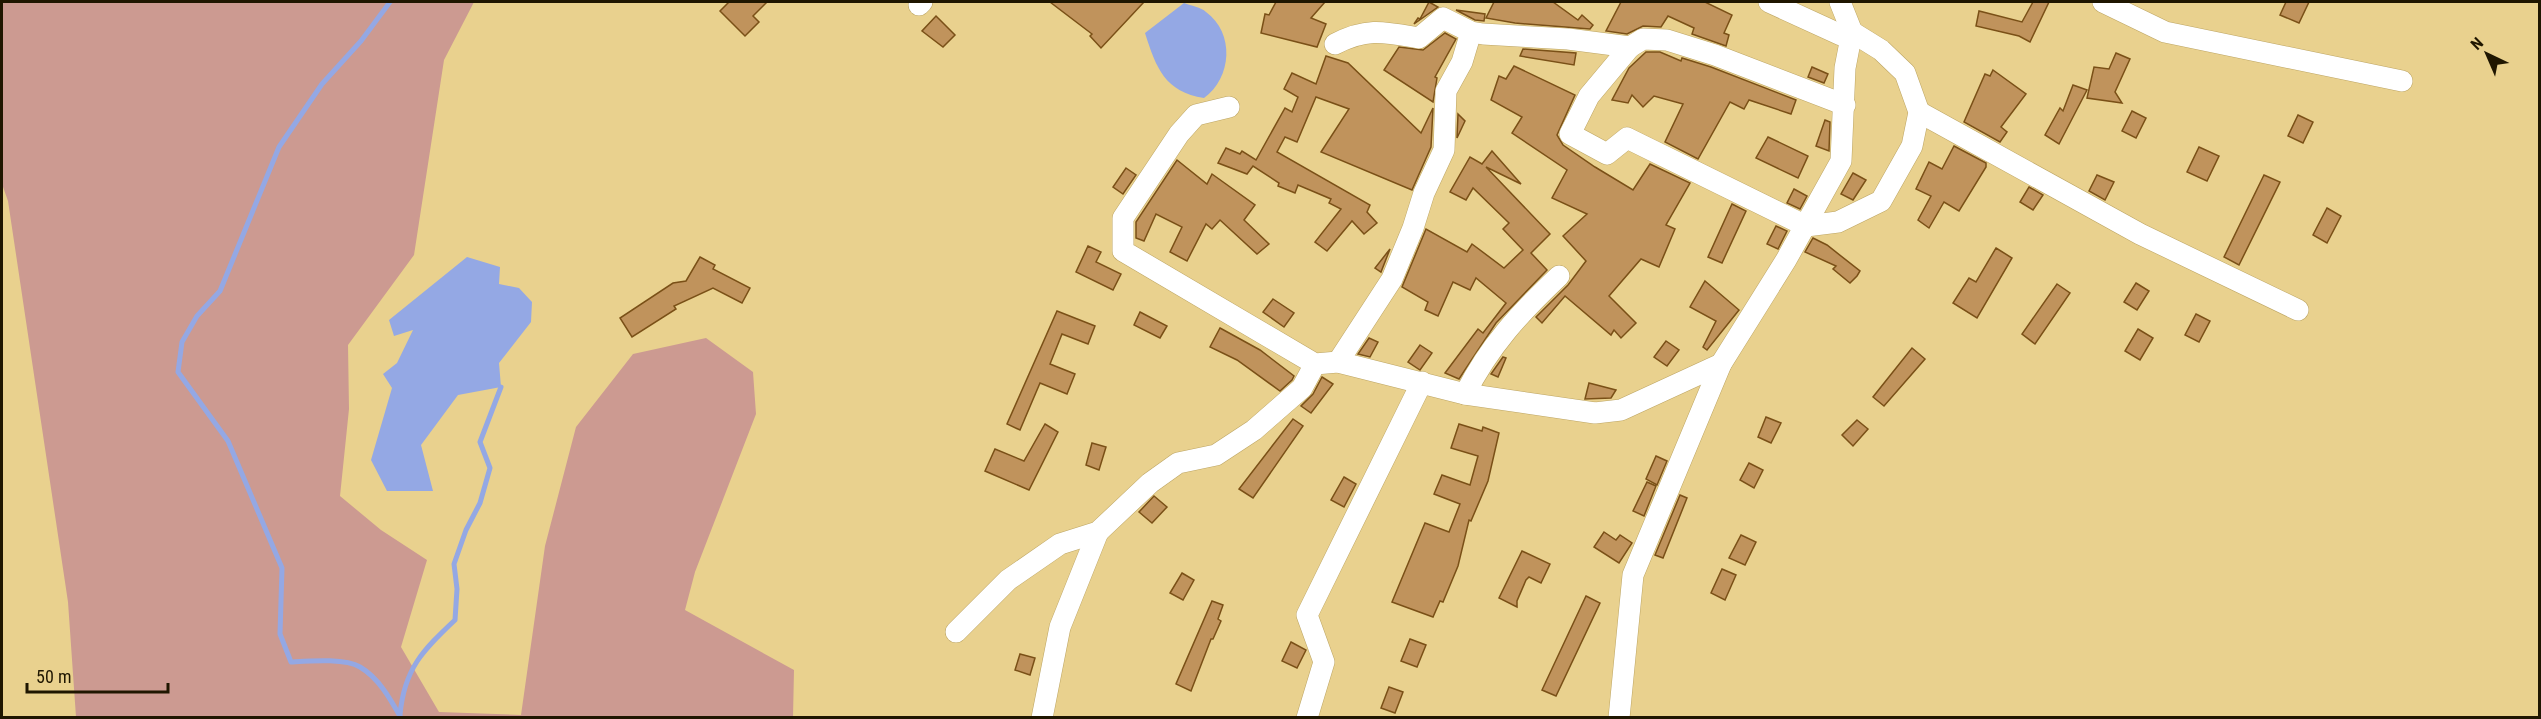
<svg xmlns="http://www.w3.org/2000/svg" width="2541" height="719" viewBox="0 0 2541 719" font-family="'Roboto Condensed',sans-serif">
	<rect width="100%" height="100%" fill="#e9d18e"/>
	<path fill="#cc9a91" d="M2,2H474L444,60L414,255L348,345L349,409L340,496L381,530L427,560L401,647L439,712L521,715L545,546L576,427L633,354L706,338L753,372L756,414L695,572L685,610L794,670L793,717H76L68,602L8,201L2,184Z"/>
	<g fill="#94a8e4">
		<path d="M1184,3C1191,6 1201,7 1206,12C1235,33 1232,78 1204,98C1165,92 1156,68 1145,33Z"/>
		<path d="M467,257L500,267L499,284L519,288L532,302L531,322L499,363L501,387L458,395L421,445L433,491H387L371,460L392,388L383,374L397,363L413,330L394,336L389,320Z"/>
	</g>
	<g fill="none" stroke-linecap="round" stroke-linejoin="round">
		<g stroke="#94a8e4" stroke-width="5">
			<path d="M390,2L361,41L322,84L279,147L220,291L197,316L182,342L178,372L228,441L282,568L280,634L291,662C309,661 345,658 360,667C379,678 391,700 401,718"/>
			<path d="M400,715C404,669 423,650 455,620L457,589L454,564L466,530L480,503L490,468L480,442L501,387"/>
		</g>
	</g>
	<g fill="#c0935c" stroke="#7a5017" stroke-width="1.5">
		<path d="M729,2H767L753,16L759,22L745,36L720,11Z"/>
		<path d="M1050,2H1144L1101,48L1090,36L1092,34Z"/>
		<path d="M1276,2H1325L1311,18L1326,24L1317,47L1261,33L1265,14L1269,15Z"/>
		<path d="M1429,2L1438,7L1414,24L1418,18L1420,19Z"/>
		<path d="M1494,2H1553L1578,20L1582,15L1593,25L1590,29L1515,23L1486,18Z"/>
		<path d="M1621,2H1705L1732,15L1724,33L1729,35L1726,46L1692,34L1694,28L1668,16L1661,27L1643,26L1627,34L1606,31Z"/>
		<path d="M2033,2H2049L2030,42L2019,36L1976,26L1979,11L2022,22Z"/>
		<path d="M2286,2H2309L2299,23L2280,15Z"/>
		<path d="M1456,10L1485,14L1484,21L1475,20Z"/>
		<path d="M936,16L955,35L943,47L922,31Z"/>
		<path d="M1445,33L1456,39L1435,77L1437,78L1433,102L1384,70L1399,47L1423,50Z"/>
		<path d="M1523,49L1576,53L1574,65L1520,56Z"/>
		<path d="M1646,52H1660L1681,61L1682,58L1711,67L1796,100L1791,114L1749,100L1744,109L1730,102L1698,159L1665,142L1683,104L1654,96L1643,107L1632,95L1628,103L1612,100L1629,68Z"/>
		<path d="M2116,53L2130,59L2115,92L2122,103L2087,98L2094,67L2109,69Z"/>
		<path d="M1326,56L1348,63L1421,133L1433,108L1431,147L1412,190L1321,152L1349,109L1316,97L1297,142L1285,137L1277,152L1370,205L1367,212L1377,223L1364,234L1352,221L1327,251L1315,242L1341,209L1329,203L1331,199L1298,185L1295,193L1278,186L1279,183L1253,166L1247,174L1218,163L1226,148L1240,154L1242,151L1256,160L1285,108L1292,112L1298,97L1284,89L1292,73L1316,84Z"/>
		<path d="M1514,66L1575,95L1557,135L1563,145L1595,167L1633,190L1650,164L1690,183L1666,225L1675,229L1659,267L1641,259L1609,296L1636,323L1621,338L1614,330L1611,335L1565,296L1542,323L1536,317L1568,285L1586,261L1563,236L1587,214L1552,198L1567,170L1512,133L1522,117L1491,100L1499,76L1506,79Z"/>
		<path d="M1812,67L1828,74L1824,83L1808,77Z"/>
		<path d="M1993,70L2026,94L2001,127L2007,132L2000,142L1964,122L1985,74L1990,76Z"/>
		<path d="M2073,85L2087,90L2059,144L2045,135L2060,108L2063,111Z"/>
		<path d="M2132,111L2146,118L2136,138L2122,131Z"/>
		<path d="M1458,114L1465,121L1457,138Z"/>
		<path d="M2298,115L2313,122L2303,143L2288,136Z"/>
		<path d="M1825,120L1830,122L1829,151L1816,146Z"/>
		<path d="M1768,137L1808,156L1798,178L1756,158Z"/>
		<path d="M1954,146L1986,163V167L1959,211L1944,202L1929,228L1918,220L1931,196L1916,189L1929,162L1942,169Z"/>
		<path d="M2199,147L2219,156L2207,181L2187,172Z"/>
		<path d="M1492,151L1521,184L1486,167L1550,234L1531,253L1547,270L1496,323L1459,379L1445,373L1478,329L1483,333L1506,303L1476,278L1470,290L1453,282L1438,316L1425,310L1428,302L1402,287L1426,229L1467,252L1472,244L1504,268L1523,250L1503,229L1509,223L1473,188L1466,200L1450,192L1470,157L1482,164Z"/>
		<path d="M1177,160L1207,184L1212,174L1255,205L1244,220L1269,244L1257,254L1220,220L1212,229L1206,224L1187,261L1170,252L1182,227L1156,214L1144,241L1136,238V222Z"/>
		<path d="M1126,168L1136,175L1123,194L1113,187Z"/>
		<path d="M1853,173L1866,180L1853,200L1841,194Z"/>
		<path d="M2097,175L2114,182L2105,200L2089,191Z"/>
		<path d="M2264,175L2280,182L2239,265L2224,257Z"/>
		<path d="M2029,187L2043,195L2033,210L2020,202Z"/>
		<path d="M1794,189L1807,196L1800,209L1787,203Z"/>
		<path d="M1732,204L1746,211L1722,263L1708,257Z"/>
		<path d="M2327,208L2341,216L2327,243L2313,235Z"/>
		<path d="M1776,226L1787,231L1778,249L1767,244Z"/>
		<path d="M1813,238L1827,245L1860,271L1857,276L1850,283L1833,269L1836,266L1805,252Z"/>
		<path d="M1088,246L1101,252L1096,262L1121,274L1113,290L1076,272Z"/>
		<path d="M1996,248L2012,258L1977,318L1953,303L1969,278L1976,282Z"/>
		<path d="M1390,249L1381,272L1375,268Z"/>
		<path d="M700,257L715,265L713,269L750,288L742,303L713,288L674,306L676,309L632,337L620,318L673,283L686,281Z"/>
		<path d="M1705,281L1739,310L1707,350L1703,347L1716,321L1690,307Z"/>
		<path d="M2136,283L2149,291L2137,310L2124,302Z"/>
		<path d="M2057,284L2070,293L2035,344L2022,334Z"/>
		<path d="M1273,299L1294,313L1284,327L1263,312Z"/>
		<path d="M1057,311L1095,326L1088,344L1062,334L1050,364L1075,374L1067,394L1040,383L1020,430L1007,424Z"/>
		<path d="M1140,312L1167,326L1160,338L1134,325Z"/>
		<path d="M2196,314L2210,321L2199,342L2185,335Z"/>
		<path d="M1220,328L1260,350L1294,376L1292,380L1280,391L1237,360L1210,347Z"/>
		<path d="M2138,329L2153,338L2140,360L2125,351Z"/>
		<path d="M1369,338L1378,342L1370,357L1358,354Z"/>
		<path d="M1666,341L1679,350L1667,366L1654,357Z"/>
		<path d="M1420,345L1432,353L1420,370L1408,362Z"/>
		<path d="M1912,348L1925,359L1884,406L1873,397Z"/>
		<path d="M1503,357L1506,358L1498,377L1491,374Z"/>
		<path d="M1322,377L1333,384L1311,413L1301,406L1313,394Z"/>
		<path d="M1589,383L1616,390L1611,398L1585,399Z"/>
		<path d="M1766,417L1781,423L1771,443L1758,437Z"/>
		<path d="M1293,419L1303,426L1253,498L1239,489Z"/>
		<path d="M1857,420L1868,429L1853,446L1842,435Z"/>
		<path d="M1045,424L1058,432L1029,490L985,471L995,449L1024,461Z"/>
		<path d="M1459,424L1482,431L1483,427L1499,433L1488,481L1471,521L1469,520L1458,566L1443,602L1440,601L1433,617L1392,602L1425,523L1449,532L1460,504L1434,494L1442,475L1470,485L1478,456L1451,448Z"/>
		<path d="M1092,443L1106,447L1099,470L1086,465Z"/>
		<path d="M1656,456L1667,461L1657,485L1646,479Z"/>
		<path d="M1749,463L1763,470L1754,488L1740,480Z"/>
		<path d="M1344,477L1356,484L1344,507L1331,500Z"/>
		<path d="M1647,482L1656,486L1644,516L1633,511Z"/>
		<path d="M1680,495L1687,498L1663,558L1655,555Z"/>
		<path d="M1154,496L1167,507L1152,523L1139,512Z"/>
		<path d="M1604,532L1616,540L1620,535L1632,543L1619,563L1594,547Z"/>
		<path d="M1741,535L1756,542L1745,565L1729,558Z"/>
		<path d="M1522,551L1550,564L1541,583L1529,577L1526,580L1517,601V607L1499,598Z"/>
		<path d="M1722,569L1736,575L1725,600L1711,593Z"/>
		<path d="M1182,573L1194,580L1183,600L1170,593Z"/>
		<path d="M1586,596L1600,603L1556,696L1542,690Z"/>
		<path d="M1212,601L1223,605L1218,619L1221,621L1213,639H1211L1191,691L1176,684Z"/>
		<path d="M1410,639L1426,645L1417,667L1401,661Z"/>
		<path d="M1291,642L1306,650L1297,668L1282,661Z"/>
		<path d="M1020,654L1035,658L1030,675L1015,670Z"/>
		<path d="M1389,687L1403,692L1395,713L1381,708Z"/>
	</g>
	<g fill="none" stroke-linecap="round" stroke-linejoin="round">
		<defs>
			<g id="minor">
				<path d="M2103,2L2165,32L2402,81"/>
				<path d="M919,5L922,2"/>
				<path d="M1335,44C1367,27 1385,32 1419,38L1443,18L1471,32L1483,34L1568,39L1630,47L1643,39L1667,40L1715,55L1845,105"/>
				<path d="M1630,47L1589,96L1570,134L1607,154L1627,138L1806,226L1838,222L1881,201L1912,146L1919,112L1905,73L1881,50L1852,32L1841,35L1769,2"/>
				<path d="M1229,107L1196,115L1179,134L1123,218V251L1315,364L1338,362L1465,394L1595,413L1621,410L1721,364"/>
				<path d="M1919,112L2140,234L2298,310"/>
				<path d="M1338,362L1392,279L1413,228L1424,193L1444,150L1446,91L1462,62L1471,32"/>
				<path d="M1465,394C1490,345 1519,314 1559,276"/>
				<path d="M956,632L1008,580L1060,544L1098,532L1150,483L1178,463L1216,455L1254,430L1302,388L1315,364"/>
				<path d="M1042,718L1060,627L1098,532"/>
				<path d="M1307,718L1324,662L1307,615L1422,382"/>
				<path d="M1619,718L1633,575L1721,364L1786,260L1841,161L1845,68L1852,32L1840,2"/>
			</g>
		</defs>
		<use href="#minor" stroke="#bda563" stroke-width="22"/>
		<use href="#minor" stroke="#fff" stroke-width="21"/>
	</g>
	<rect width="2541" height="719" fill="none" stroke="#1f1600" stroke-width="6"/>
	<g transform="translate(2487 54) rotate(316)" stroke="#e9d18e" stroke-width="4.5" paint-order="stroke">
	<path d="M0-4.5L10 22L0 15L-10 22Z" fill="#1f1600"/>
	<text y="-9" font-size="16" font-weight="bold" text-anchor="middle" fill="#1f1600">N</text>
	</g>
	<path d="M27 683v9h141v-9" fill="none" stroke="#1f1600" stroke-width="3"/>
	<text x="36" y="683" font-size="18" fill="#1f1600" stroke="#e9d18e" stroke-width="4.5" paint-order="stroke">50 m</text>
</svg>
